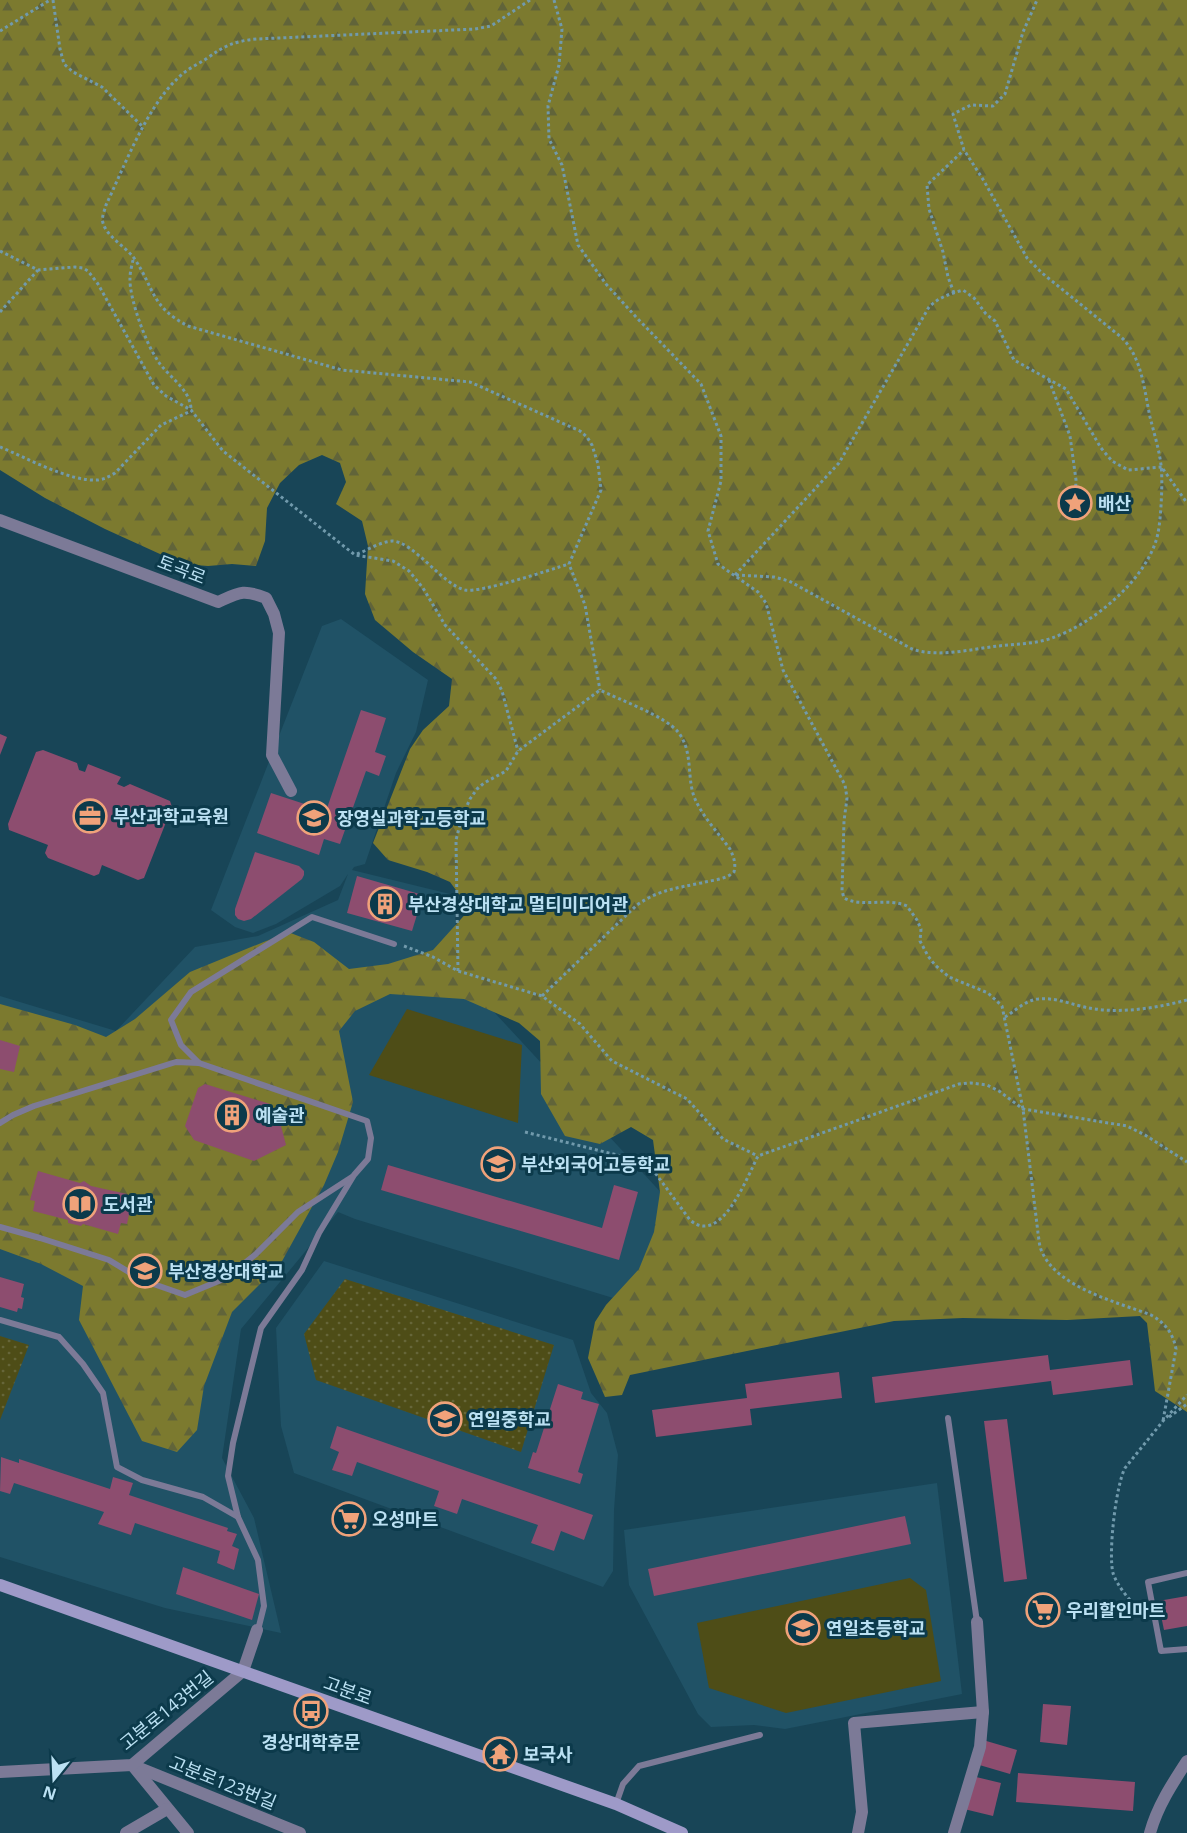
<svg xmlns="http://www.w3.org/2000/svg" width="1187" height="1833" font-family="'Open Sans','Noto Sans KR',sans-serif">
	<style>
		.built { fill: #205266 }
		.green { fill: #4e4d17 }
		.forest { fill: url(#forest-firs) }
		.park { fill: url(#park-dots) }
		.building { fill: #8d4d6f }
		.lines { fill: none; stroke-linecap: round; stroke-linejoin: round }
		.path { stroke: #719aac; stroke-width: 3; stroke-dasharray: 3 3; stroke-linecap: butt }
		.service { stroke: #7c7a97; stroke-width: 6 }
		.minor { stroke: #7c7a97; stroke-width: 12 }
		.secondary { stroke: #9e9ac8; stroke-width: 12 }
		.labels { text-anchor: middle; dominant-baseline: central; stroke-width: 6; stroke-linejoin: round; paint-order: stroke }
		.poi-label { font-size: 18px; font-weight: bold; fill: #bbe1f3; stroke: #0c3a4b; text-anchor: start }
		.street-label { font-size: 18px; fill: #bbe1f3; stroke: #0c3a4b }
	</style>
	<defs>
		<pattern id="forest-firs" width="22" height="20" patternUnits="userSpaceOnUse" patternTransform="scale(1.5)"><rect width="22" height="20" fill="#7c7a2f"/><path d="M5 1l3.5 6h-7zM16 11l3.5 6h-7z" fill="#616439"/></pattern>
		<pattern id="park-dots" width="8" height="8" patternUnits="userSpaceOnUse" patternTransform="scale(1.5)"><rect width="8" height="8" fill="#4e4d17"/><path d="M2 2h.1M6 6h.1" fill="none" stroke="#666639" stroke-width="1.8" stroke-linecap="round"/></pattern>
	</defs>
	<rect width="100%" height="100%" fill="#184557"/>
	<g class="built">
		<path d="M341 619 428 680 416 732 396 773 365 864 354 867 352 870 454 895 458 973 667 1199 636 1305 355 1219 338 1212 241 1329 222 1458 254 1518 281 1633 165 1608 0 1557V996L116 1031 195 947 258 936 338 900 348 874 340 886 276 924 253 933 235 927 211 910 322 626Z"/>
		<path d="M324 1261 573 1340 591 1393 607 1413 618 1455 614 1510 613 1571 603 1587 294 1473 281 1426 276 1328Z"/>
		<path d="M937 1483 962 1694 785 1729 754 1725 711 1727 698 1714 629 1585 624 1530Z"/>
	</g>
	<g class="green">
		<path d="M407 1009 522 1045 518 1123 369 1075Z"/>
		<path d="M910 1578 926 1590 941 1681 786 1713 709 1688 697 1623Z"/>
	</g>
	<path class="forest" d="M0 0H1187V1412L1155 1391 1147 1323 1140 1316 1067 1320 963 1318 894 1321 630 1375 622 1395 605 1397 588 1358 595 1322 606 1305 639 1269 654 1232 660 1192 653 1140 631 1127 600 1144 565 1136 541 1094 540 1041 519 1023 464 999 390 994 355 1011 339 1031 353 1102 338 1152 324 1185 281 1263 232 1312 204 1386 197 1430 177 1452 142 1441 79 1320 83 1286 41 1264 0 1249V1004L75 1025 106 1037 135 1019 190 972 288 932 314 942 349 969 388 964 433 950 470 909 450 882 427 872 388 860 373 843 410 749 423 730 449 706 452 679 413 652 375 620 365 594 368 546 362 521 336 504 346 482 340 463 322 455 299 465 280 483 267 508 265 541 256 566 232 564 208 566 182 564 105 529 45 498 0 470Z"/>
	<g class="park">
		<path d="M345 1279 554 1345 521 1452 316 1380 304 1334Z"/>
		<path d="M0 1336 29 1345 0 1420Z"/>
	</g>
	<g class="building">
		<path d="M361 710 386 718 375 752 386 756 379 776 366 771 340 844 324 839 319 855 257 833 271 793 326 811Z"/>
		<path d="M0 734 7 737 0 755Z"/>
		<path d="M43 750 77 763 79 770 85 772 88 764 121 777 117 784 124 787 130 784 170 801 172 807 144 878 138 880 102 865 99 874 94 876 48 858 45 853 48 845 9 830 8 824 36 752Z"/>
		<path d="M255 852 299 866 304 871V875L302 879 251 919 244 921 238 919 235 915V909Z"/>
		<path d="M357 876 423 895 412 931 347 913Z"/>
		<path d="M0 1040 20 1046 14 1072 0 1069Z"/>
		<path d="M205 1084 270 1104 281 1126 286 1145 254 1161 194 1140 185 1126 198 1088Z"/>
		<path d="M388 1165 602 1228 614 1185 638 1192 619 1260 381 1190Z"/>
		<path d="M38 1171 80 1183 84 1181 91 1186 127 1194 124 1208 130 1210 127 1224 121 1223 118 1234 83 1224 81 1226 68 1223V1220L33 1211 35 1201 30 1200Z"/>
		<path d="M0 1277 24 1284 21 1297 24 1298 22 1309 18 1308 17 1312 0 1307Z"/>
		<path d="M1048 1355 1050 1370 1130 1360 1133 1385 1053 1395 1051 1381 875 1403 872 1377Z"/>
		<path d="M839 1372 842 1398 750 1409 752 1425 656 1437 652 1410 747 1398 745 1384Z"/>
		<path d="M558 1384 583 1392 581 1399 599 1404 578 1472 583 1474 580 1484 528 1468 533 1452 536 1453Z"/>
		<path d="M1007 1419 1027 1579 1004 1582 984 1421Z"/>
		<path d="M337 1426 593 1515 584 1540 561 1531 554 1551 531 1543 538 1525 462 1499 457 1514 434 1506 439 1491 357 1462 352 1476 332 1470 339 1452 330 1448Z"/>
		<path d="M1 1457 19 1463V1459L110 1489 113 1477 133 1483 129 1495 228 1528 227 1531 237 1534 232 1546 239 1549 234 1570 217 1563 220 1551 135 1523 131 1535 98 1524 104 1512 14 1483 10 1494 0 1491Z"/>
		<path d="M905 1516 911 1544 654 1596 648 1569Z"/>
		<path d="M183 1567 259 1594 252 1620 176 1594Z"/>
		<path d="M1187 1596V1626L1164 1630 1158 1601Z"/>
		<path d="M1043 1704 1071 1706 1067 1745 1040 1742Z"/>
		<path d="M983 1740 1017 1750 1010 1774 976 1764Z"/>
		<path d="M1018 1773 1135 1782 1133 1811 1016 1802Z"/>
		<path d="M972 1776 1001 1783 993 1816 964 1809Z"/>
	</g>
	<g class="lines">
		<g class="path">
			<path d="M53 0 60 49 64 64 73 72 102 87 143 127"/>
			<path d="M530 0 491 26 475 29 257 39C234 41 224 46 206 59 196 65 184 71 176 80 146 109 124 167 106 205 105 210 101 217 103 223 107 237 125 246 134 258 155 289 150 306 188 326L342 370 470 382 580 431 587 437 592 445 598 464 601 490 569 564 585 605 600 690"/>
			<path d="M554 0 562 29 559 65 548 106 549 139 562 165 578 245 606 284 636 317 701 384 721 436V481L708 531 718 564 758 592 766 603 783 670 845 785 847 798 844 821 842 891 844 898C862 908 887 897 907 906L917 920 921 929 920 941 928 956 935 965 949 977 988 993 1002 1006 1023 1109 1038 1233C1039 1239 1039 1246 1042 1252 1058 1288 1117 1302 1151 1315 1165 1323 1173 1333 1176 1349L1163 1421"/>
			<path d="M0 31 50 0"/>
			<path d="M0 251 38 270 75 267 83 268 88 271 98 284 154 385 166 396 191 410 223 451 355 555 393 561 409 571 423 588 445 625 496 679 502 691 518 751"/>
			<path d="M133 260C132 265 130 272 130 278 129 298 146 344 158 361 168 377 191 389 191 410"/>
			<path d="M954 293 948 277 943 252 929 209 927 185 964 150"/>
			<path d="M0 312 38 270"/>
			<path d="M1049 380 1070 436 1076 480 1075 503"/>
			<path d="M0 447C27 458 70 482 98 480 105 479 110 476 115 473L161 425 191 411"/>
			<path d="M1163 469 1187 503"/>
			<path d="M357 554C368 550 380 542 392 541 413 541 443 585 465 590 481 593 549 570 569 564"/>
			<path d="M735 575 839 463 929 307C939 297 950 294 963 290L974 298 986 314 995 321 1014 360 1066 389 1101 448 1112 461 1128 470 1162 467"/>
			<path d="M736 575 774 577 789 581 912 649C939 658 971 649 998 646 1016 644 1035 644 1052 638 1093 624 1149 578 1158 533 1161 519 1163 479 1161 465 1159 449 1154 433 1150 417 1144 389 1142 357 1121 337L1042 273 1027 258 984 181 964 150 953 114 971 105 993 106 1005 94 1023 32 1037 0"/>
			<path d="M404 946 433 957 458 971 542 996 580 1024 612 1061 687 1099 723 1139 758 1156"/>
			<path d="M458 971 456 840 462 817 470 799 477 789 484 783 506 771 518 751 600 690"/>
			<path d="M542 996 637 905C658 890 677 888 701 883 712 880 725 880 734 872 736 863 734 858 730 849 719 834 703 817 695 799 686 778 694 752 678 732 665 716 620 700 600 690"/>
			<path d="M1005 1017C1015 1011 1026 1000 1038 999 1055 997 1073 1005 1089 1008 1121 1014 1156 1008 1187 1000"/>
			<path d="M525 1132 625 1157 644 1164 656 1174 690 1220C721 1247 747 1177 758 1156L959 1084 971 1083 987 1085 999 1091 1023 1109 1127 1126 1145 1135 1187 1162"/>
			<path d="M1169 1417 1187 1404"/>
			<path d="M1144 1611C1133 1607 1116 1584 1113 1573 1108 1553 1116 1485 1125 1468L1163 1421 1187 1395"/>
		</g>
		<g class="service">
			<path d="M199 1063 181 1045 171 1020 191 992 312 917 394 944"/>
			<path d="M0 1123 13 1115 34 1106 176 1062 199 1063 367 1121 371 1138 368 1159 354 1175 319 1233 302 1270 261 1328 233 1443 228 1476 238 1517"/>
			<path d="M0 1227 40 1238 109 1260 142 1280 185 1295 226 1278 256 1254 298 1212 352 1177"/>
			<path d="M0 1320 59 1337 83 1364 103 1393 117 1467 142 1480 203 1497 238 1517 258 1560 264 1606 258 1630"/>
			<path d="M948 1418 977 1622"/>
			<path d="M1187 1573 1148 1582 1161 1651 1187 1649"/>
			<path d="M616 1804 623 1784 639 1766 760 1735"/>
		</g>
		<g class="minor">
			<path d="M0 520 218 602C240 592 243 589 266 598L274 614 279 633 272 755 291 791"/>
			<path d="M132 1765 300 1833"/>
			<path d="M133 1766 188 1833"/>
			<path d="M0 1772 132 1765 243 1671 257 1630"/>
			<path d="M126 1833 167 1809"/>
			<path d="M858 1833 862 1812 854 1723 983 1712"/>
			<path d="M954 1833 980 1747 983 1712 977 1622"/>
			<path d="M1150 1833C1157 1807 1172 1784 1187 1761"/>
		</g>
		<path class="secondary" d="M0 1585 616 1804 682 1833"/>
	</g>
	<defs>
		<symbol id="sight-ring" viewBox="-11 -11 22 22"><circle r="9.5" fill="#0c3a4b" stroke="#f0a27a" stroke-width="1.5"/><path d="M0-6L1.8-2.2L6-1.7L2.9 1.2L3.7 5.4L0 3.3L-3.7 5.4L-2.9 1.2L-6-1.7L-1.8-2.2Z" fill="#f0a27a"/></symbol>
		<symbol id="office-ring" viewBox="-11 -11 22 22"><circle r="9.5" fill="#0c3a4b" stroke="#f0a27a" stroke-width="1.5"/><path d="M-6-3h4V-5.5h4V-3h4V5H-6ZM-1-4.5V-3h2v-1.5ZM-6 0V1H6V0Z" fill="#f0a27a"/></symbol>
		<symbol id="school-ring" viewBox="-11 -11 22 22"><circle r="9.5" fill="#0c3a4b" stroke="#f0a27a" stroke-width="1.5"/><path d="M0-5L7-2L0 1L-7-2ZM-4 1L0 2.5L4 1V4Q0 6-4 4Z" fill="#f0a27a"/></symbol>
		<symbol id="building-ring" viewBox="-11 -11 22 22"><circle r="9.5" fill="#0c3a4b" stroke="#f0a27a" stroke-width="1.5"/><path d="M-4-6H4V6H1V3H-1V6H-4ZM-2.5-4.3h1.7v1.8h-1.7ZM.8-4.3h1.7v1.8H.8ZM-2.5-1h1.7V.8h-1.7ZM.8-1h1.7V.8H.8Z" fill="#f0a27a"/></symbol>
		<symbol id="library-ring" viewBox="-11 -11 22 22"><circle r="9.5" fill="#0c3a4b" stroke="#f0a27a" stroke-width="1.5"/><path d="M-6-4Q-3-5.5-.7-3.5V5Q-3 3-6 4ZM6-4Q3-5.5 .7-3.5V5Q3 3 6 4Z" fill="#f0a27a"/></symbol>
		<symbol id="university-ring" viewBox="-11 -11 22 22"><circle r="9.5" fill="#0c3a4b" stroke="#f0a27a" stroke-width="1.5"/><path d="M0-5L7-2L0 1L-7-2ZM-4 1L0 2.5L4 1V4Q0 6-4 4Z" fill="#f0a27a"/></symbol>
		<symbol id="supermarket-ring" viewBox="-11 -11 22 22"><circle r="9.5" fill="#0c3a4b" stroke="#f0a27a" stroke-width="1.5"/><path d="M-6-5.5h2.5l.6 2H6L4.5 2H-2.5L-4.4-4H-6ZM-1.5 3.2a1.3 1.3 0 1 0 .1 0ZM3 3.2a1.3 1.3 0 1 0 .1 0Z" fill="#f0a27a"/></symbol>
		<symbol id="bus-ring" viewBox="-11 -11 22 22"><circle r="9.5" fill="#0c3a4b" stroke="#f0a27a" stroke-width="1.5"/><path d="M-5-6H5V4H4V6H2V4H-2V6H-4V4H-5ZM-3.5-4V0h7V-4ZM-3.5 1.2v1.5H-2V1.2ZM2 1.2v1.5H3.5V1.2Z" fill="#f0a27a"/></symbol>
		<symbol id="temple-ring" viewBox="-11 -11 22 22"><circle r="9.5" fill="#0c3a4b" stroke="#f0a27a" stroke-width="1.5"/><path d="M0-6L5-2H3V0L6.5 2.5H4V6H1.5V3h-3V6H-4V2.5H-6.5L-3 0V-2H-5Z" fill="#f0a27a"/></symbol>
	</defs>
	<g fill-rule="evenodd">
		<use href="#sight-ring" x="1056" y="484" width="38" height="38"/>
		<use href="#office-ring" x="71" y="797" width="38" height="38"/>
		<use href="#school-ring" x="295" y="799" width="38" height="38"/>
		<use href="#building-ring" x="366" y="885" width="38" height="38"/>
		<use href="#building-ring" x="213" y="1096" width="38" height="38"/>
		<use href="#school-ring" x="479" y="1145" width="38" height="38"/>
		<use href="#library-ring" x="61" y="1185" width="38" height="38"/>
		<use href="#university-ring" x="126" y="1252" width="38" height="38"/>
		<use href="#school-ring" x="426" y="1400" width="38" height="38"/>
		<use href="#supermarket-ring" x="330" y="1500" width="38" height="38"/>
		<use href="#supermarket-ring" x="1024" y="1591" width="38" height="38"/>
		<use href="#school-ring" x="784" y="1609" width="38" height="38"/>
		<use href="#bus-ring" x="292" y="1692" width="38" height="38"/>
		<use href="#temple-ring" x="481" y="1735" width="38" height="38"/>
	</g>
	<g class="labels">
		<g class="poi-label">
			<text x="1098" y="503">배산</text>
			<text x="113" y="816">부산과학교육원</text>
			<text x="337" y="818">장영실과학고등학교</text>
			<text x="408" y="904">부산경상대학교 멀티미디어관</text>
			<text x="255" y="1115">예술관</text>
			<text x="521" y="1164">부산외국어고등학교</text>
			<text x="103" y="1204">도서관</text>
			<text x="168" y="1271">부산경상대학교</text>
			<text x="468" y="1419">연일중학교</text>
			<text x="372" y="1519">오성마트</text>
			<text x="1066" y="1610">우리할인마트</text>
			<text x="826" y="1628">연일초등학교</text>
			<text x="311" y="1742" text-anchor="middle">경상대학후문</text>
			<text x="523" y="1754">보국사</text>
		</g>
		<g class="street-label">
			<text transform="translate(182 569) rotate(21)">토곡로</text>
			<text transform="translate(348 1690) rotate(20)">고분로</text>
			<text transform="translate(166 1710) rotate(-39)">고분로143번길</text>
			<text transform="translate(223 1782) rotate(22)">고분로123번길</text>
		</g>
	</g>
	<g transform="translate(54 1779) rotate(198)" stroke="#0c3a4b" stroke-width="4.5" paint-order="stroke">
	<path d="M0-4.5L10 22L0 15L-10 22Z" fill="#bbe1f3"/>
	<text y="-9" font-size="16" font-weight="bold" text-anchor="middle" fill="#bbe1f3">N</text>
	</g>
</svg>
